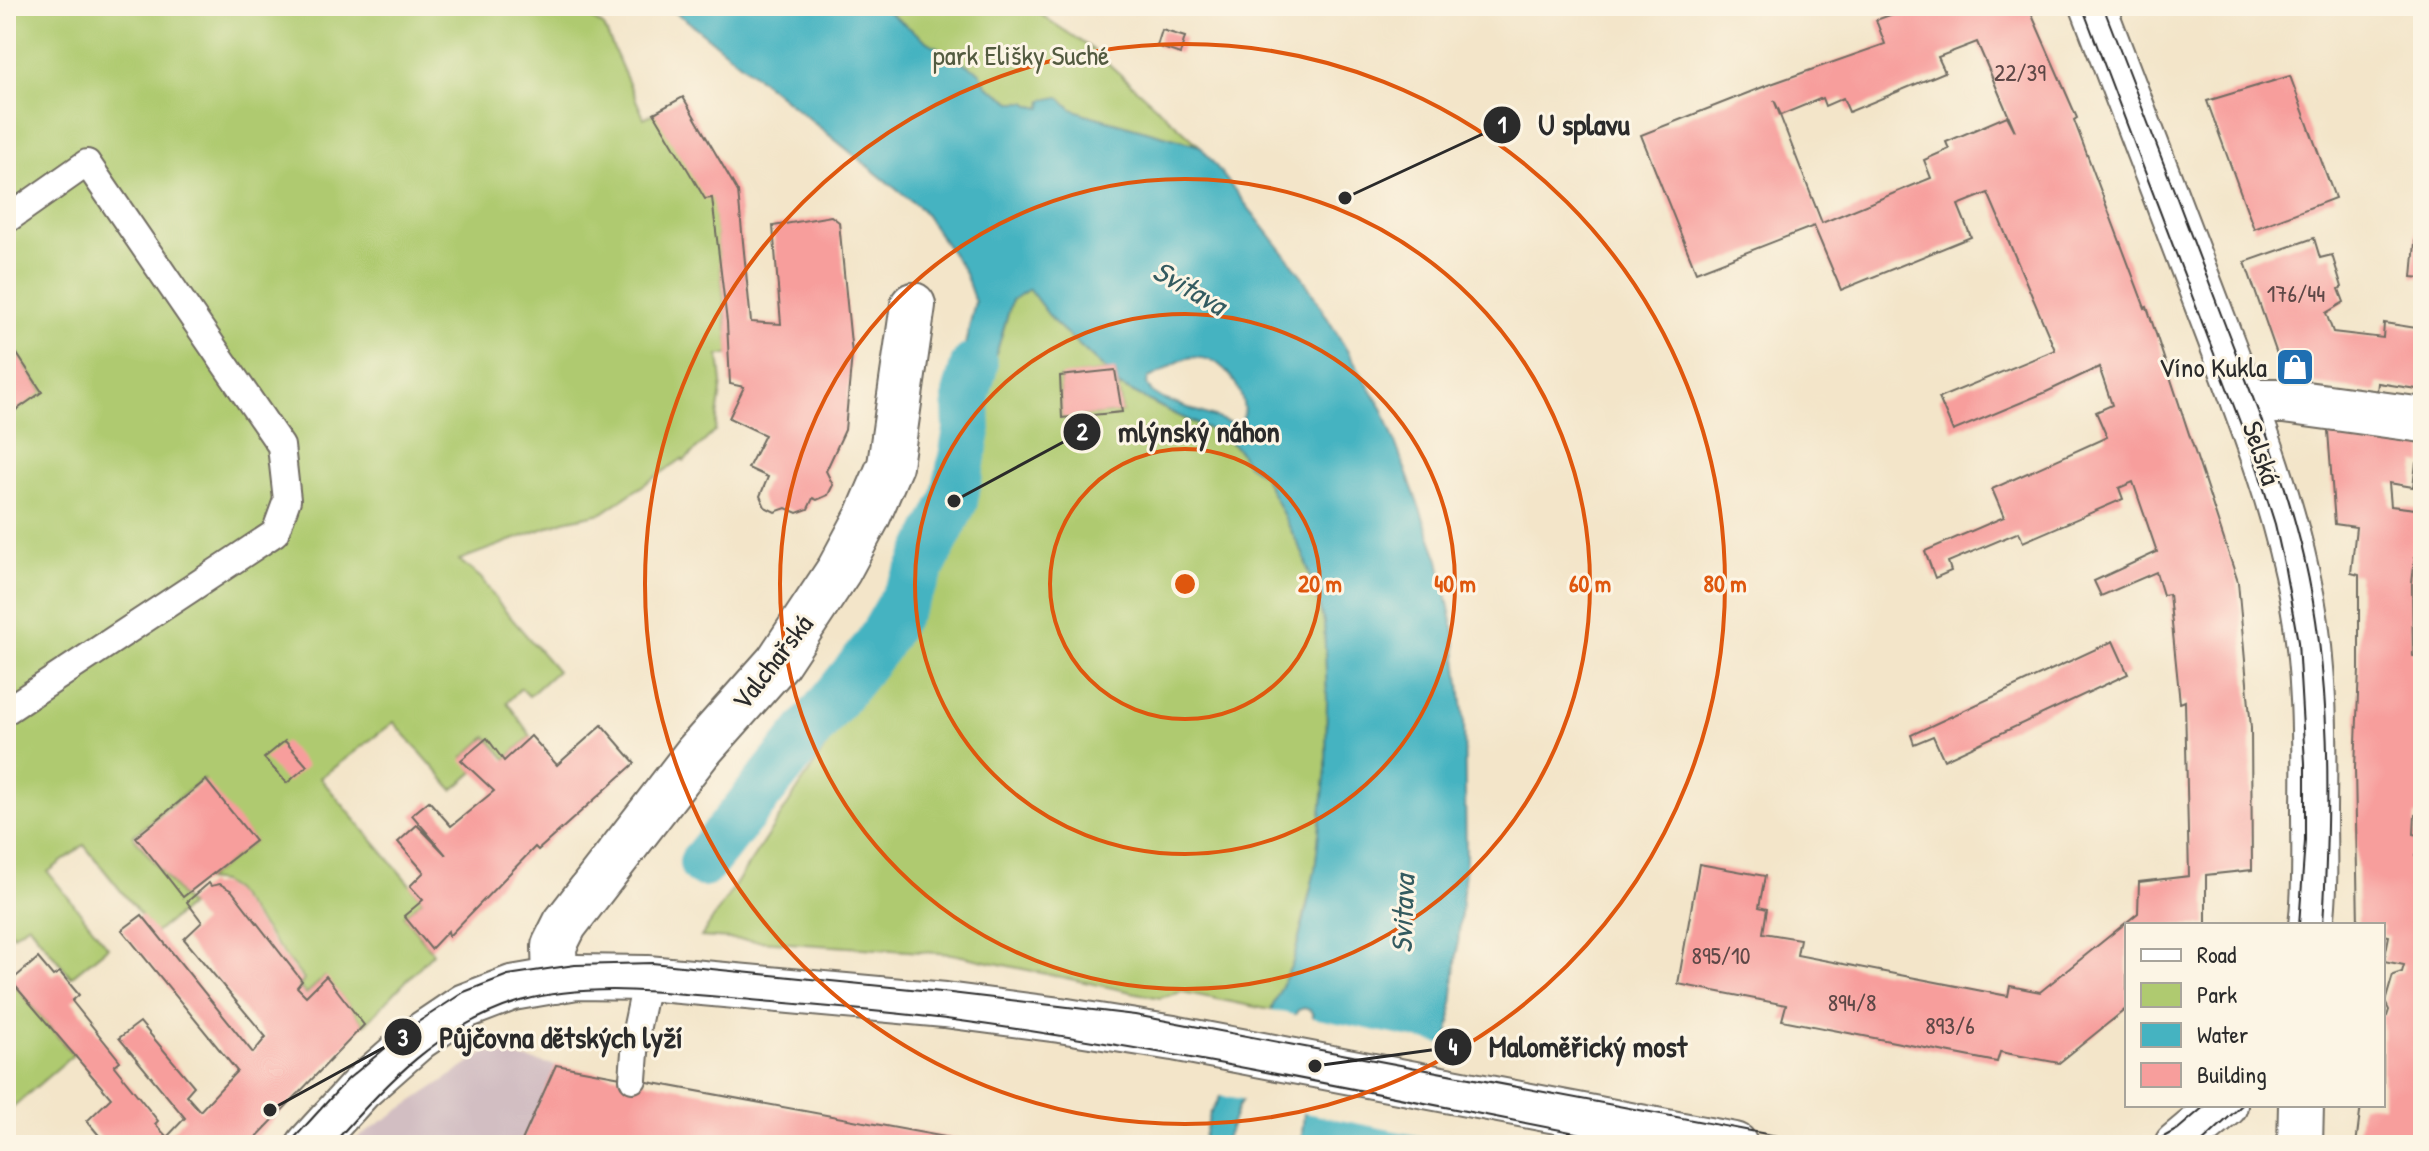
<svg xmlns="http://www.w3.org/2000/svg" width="2429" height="1151" font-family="'Patrick Hand',sans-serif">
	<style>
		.industrial { fill: #d2bec2 }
		.green { fill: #afca70; stroke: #6d7a4e; stroke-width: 2 }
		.water { fill: #45b3c1; stroke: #386f76; stroke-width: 2; fill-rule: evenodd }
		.pier { fill: #f3e5c9 }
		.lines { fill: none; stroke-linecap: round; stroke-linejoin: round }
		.canal { stroke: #45b3c1; stroke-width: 48 }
		.building { fill: #f79e9c; fill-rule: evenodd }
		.service-casing { stroke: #716c62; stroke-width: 30 }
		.minor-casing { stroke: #716c62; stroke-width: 48 }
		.secondary-casing { stroke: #716c62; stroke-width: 48 }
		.service { stroke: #fff; stroke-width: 26 }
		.minor { stroke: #fff; stroke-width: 44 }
		.secondary { stroke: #fff; stroke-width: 44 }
		.tram { stroke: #2b2b2b; stroke-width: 2 }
		.ring { fill: none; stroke: #df570e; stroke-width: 4 }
		.labels { text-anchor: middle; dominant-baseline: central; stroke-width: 6; stroke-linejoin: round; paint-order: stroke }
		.number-label { font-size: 24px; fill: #5e4847 }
		.park-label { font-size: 28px; fill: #535b40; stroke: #fcf5e5 }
		.poi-label { font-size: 28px; fill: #2b2b2b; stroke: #fcf5e5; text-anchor: end }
		.street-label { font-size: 28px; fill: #2b2b2b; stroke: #fcf5e5 }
		.water-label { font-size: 30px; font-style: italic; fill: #345b60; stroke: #fcf5e5 }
		.centre { fill: #df570e; stroke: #fcf5e5; stroke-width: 4 }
		.ring-label { font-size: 24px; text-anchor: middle; font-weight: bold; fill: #df570e; stroke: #fcf5e5; stroke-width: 6; stroke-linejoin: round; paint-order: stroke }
		.leader { fill: none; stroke: #2b2b2b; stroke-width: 3 }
		.callout-dot { fill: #2b2b2b; stroke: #fcf5e5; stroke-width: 3 }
		.mark-label { font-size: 24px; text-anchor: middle; font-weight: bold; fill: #fff }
		.callout-label { font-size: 30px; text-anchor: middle; font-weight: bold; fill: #2b2b2b; stroke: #fcf5e5; stroke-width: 6; stroke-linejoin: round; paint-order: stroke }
	</style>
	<rect width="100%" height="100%" fill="#fcf5e5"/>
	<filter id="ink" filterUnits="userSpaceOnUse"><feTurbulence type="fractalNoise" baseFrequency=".0125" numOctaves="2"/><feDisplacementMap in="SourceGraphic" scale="16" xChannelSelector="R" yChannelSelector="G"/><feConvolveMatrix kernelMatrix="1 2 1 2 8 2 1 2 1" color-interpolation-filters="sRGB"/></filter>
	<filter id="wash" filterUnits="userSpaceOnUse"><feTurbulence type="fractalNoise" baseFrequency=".006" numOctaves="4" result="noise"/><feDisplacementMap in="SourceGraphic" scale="32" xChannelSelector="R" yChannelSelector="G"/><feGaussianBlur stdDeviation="1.8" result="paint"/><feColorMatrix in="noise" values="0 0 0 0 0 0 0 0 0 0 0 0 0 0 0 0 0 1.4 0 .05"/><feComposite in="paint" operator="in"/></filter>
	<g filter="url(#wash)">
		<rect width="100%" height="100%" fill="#f3e5c9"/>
		<path class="industrial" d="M487 1052 756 1103 986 1145H351L354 1140Z"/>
		<g class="green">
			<path d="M6 6H574L604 27 644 118 656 112 705 195 713 196 730 355H719L722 383 715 431 684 461 682 459 602 513 564 521 459 560 481 578 500 605 557 671 529 696 521 688 507 702 531 736 506 759 487 737 463 758 474 772 453 790 394 722 320 778 423 900 404 916 433 953 364 1025 325 977 306 994 299 987 304 980 233 890 221 882 205 880 254 841 203 779 133 836 189 906 155 933 84 845 48 872 108 947 71 977 28 924 14 935 6 926V417L42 391 6 337Z"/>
			<path d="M880 6H1028L1092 49 1200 146 1085 114 1072 109 1059 97 1043 108 1032 106 1026 102H1012L986 85Z"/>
			<path d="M1029 289 1054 322 1107 371 1060 377 1062 418 1122 412 1118 385 1176 415 1223 435 1238 450 1247 464 1263 475 1303 554 1324 622 1327 698 1326 769 1315 870 1293 962 1271 1010 1182 992 1160 998 952 954 701 937 909 620 972 506 978 431 977 398 997 351 1012 300Z"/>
			<path d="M6 974 73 1055 6 1113Z"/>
		</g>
		<path class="water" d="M666 6H880L928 42 980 72 986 85 1012 102H1026L1032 106 1042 108 1043 100 1059 97 1072 109 1085 114 1200 146 1302 276 1383 410 1439 560 1454 631 1464 720 1466 860 1449 1036 1431 1145H1301L1313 1015 1310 1010 1304 1008 1298 1010 1238 1107 1224 1145H1202L1210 1114 1271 1010 1293 962 1304 920 1315 870 1326 769 1327 698 1324 622 1303 554 1263 475 1247 464 1238 450 1223 435 1177 415 1118 385 1115 371H1107L1054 322 1029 289 1012 300 997 351 977 398 978 431 956 429 953 396 975 302 964 271 922 210 689 22ZM1192 357C1201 358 1210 358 1217 363 1235 376 1252 406 1239 426L1163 399 1152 392 1147 385 1148 378C1164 373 1174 360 1192 357Z"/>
		<g class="pier">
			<path d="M1267 1009 1299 1016 1246 1101 1216 1095Z"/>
			<path d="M1308 1017 1451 1046 1436 1139 1300 1112Z"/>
		</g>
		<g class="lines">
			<path class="canal" d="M703 863 877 646 916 578 954 501 967 431 966 395 974 366"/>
		</g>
		<g id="blocks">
			<g class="building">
				<path d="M1915 6H2028L2077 118 2074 120 2145 308 2147 307 2238 582 2251 728 2252 870 2206 875V925H2127V1008L2059 1063 2000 1052 1997 1062 1782 1020 1786 1005 1678 984 1699 864 1765 876 1759 907 1767 909 1763 933 1800 939 1797 955 2008 996 2010 986 2040 992 2138 913 2139 882 2189 876 2185 701 2180 703 2169 594 2163 595 2156 572 2101 596 2094 581 2157 552 2133 482 2119 488 2123 499 2023 542 2019 532 1948 562 1951 571 1935 578 1925 551 2004 517 1992 489 2107 437 2096 412 2112 405 2099 367 2044 393 1953 431 1939 398 2055 350 1988 193 1958 205 1971 237 1841 290 1814 226 1696 272 1641 135 1768 85 1885 44 1876 20ZM1977 42 2015 131 2007 116 1946 142 1949 149 1924 160 1931 178 1822 223 1774 100 1781 115 1822 98 1825 106 1843 98 1849 112 1945 72 1938 57Z"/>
				<path d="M1162 30 1185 37 1180 54 1157 46Z"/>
				<path d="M2290 76 2335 198 2254 229 2207 101Z"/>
				<path d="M683 97 738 192 751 322 781 324 773 226 831 216 839 222 852 354 845 430 826 471 833 485 828 495 817 500 813 498 808 509 797 513 786 508 775 512 765 507 760 496 768 477 748 468 765 435 729 418 744 387 730 384 727 322 712 198 705 199 654 113Z"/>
				<path d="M2417 220 2423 221V278L2412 277Z"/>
				<path d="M2314 238 2320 258 2332 255 2342 287 2339 289 2344 302 2326 313 2333 332 2383 338 2384 323 2423 329V390L2378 383 2377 392 2286 380 2245 262Z"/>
				<path d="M6 337 42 392 6 417Z"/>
				<path d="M1115 370 1122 412 1062 418 1060 376Z"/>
				<path d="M2336 422 2423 435V464L2416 463 2413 487 2389 483 2391 506 2423 510V557L2415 556 2412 584 2413 656 2423 658V707L2419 706 2418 732 2423 733V817L2415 815 2414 834 2423 837V856L2416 855V886L2423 888V917L2416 915 2417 942 2423 943V1104L2414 1103 2423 1105V1145H2356L2361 1105H2383V1015L2387 1016 2389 1010 2385 1002 2393 975 2402 972 2404 965 2384 961 2389 936 2383 935V925H2358L2355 768 2359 669V575L2351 573 2356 527 2335 524 2328 431Z"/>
				<path d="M2113 641 2128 674 1944 760 1933 736 1914 744 1911 735Z"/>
				<path d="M602 725 635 763 538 850 535 847 449 936 448 931 431 949 404 916 423 900 410 886 424 872 398 842 417 825 446 855 412 815 429 801 451 826 494 791 461 760 487 738 504 761 531 736 557 765Z"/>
				<path d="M285 741 307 766 287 783 264 758Z"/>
				<path d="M206 780 255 841 183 897 136 837Z"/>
				<path d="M209 883 211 886 220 884 232 891 302 981 297 987 306 996 326 976 364 1025 249 1145H107L87 1121 111 1098 11 981 38 958 53 976 60 972 79 995 72 1001 120 1061 114 1066 158 1121 155 1124 167 1137 185 1118 119 1038 140 1022 194 1086 186 1095 200 1111 237 1071 122 930 142 915 253 1053 266 1037 184 939 202 922 187 902Z"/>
				<path d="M556 1065 978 1143V1145H520Z"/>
			</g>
		</g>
	</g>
	<g filter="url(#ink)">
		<use href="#blocks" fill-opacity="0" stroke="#716c62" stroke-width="2"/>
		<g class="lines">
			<defs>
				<g id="service">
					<path d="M6 220 87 163 281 446 287 500 275 533 6 711"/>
					<path d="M633 1079 637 1026 647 978"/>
				</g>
				<g id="minor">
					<path d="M2244 401H2284L2423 420"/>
					<path d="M555 981 554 946 565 924 698 752 778 662 839 570 868 516 890 465 913 305"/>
					<path d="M309 1145 360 1089 419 1037 465 1006 512 988 576 977 647 978 945 1005 1060 1020 1173 1038 1735 1145"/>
					<path d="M2177 1145 2225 1105"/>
				</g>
				<g id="secondary">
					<path d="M2093 6C2133 110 2172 213 2212 317 2247 409 2284 501 2302 599 2315 668 2315 740 2314 810 2314 848 2316 887 2311 925"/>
					<path d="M2300 1145 2301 1105"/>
				</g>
			</defs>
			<use href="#service" class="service-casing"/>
			<use href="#minor" class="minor-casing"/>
			<use href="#secondary" class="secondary-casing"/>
			<use href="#service" class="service"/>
			<use href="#minor" class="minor"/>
			<use href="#secondary" class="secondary"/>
			<g class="tram">
				<path d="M2082 6 2257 467 2275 524 2284 564 2298 642 2305 763V841L2299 925"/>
				<path d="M2103 6C2143 110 2183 213 2222 317 2252 396 2285 475 2304 557 2332 677 2330 803 2323 925"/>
				<path d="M288 1145 348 1079 412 1026 464 992 508 975 554 968 575 965 652 963 951 993 1135 1015 1825 1145"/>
				<path d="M332 1145C386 1083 439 1026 521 1001 598 979 696 996 774 1002 832 1007 889 1012 946 1019 1178 1050 1408 1101 1638 1145"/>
				<path d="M2149 1145 2178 1129 2206 1105"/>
				<path d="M2199 1145 2242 1105"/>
			</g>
		</g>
	</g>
	<g class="ring">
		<circle cx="1185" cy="584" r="135"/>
		<circle cx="1185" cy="584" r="270"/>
		<circle cx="1185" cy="584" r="405"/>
		<circle cx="1185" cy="584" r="540"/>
	</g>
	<defs>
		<symbol id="shop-square" viewBox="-11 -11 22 22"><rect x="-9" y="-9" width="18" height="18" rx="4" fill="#1f6fb2" stroke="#fcf5e5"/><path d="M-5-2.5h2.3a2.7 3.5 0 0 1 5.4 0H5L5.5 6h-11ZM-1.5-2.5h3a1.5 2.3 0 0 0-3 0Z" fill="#fff"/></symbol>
	</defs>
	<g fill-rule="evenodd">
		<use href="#shop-square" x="2273" y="345" width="44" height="44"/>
	</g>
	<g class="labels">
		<g class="number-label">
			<text x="2020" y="72">22/39</text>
			<text x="2296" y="293">176/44</text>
			<text x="1721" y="955">895/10</text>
			<text x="1852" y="1002">894/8</text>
			<text x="1950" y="1025">893/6</text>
		</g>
		<g class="park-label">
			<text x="1021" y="55">park Elišky Suché</text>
		</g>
		<g class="poi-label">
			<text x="2267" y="367">Víno Kukla</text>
		</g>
		<g class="street-label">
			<text transform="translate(2262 453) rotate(71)">Selská</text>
			<text transform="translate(772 662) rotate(-52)">Valchařská</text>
		</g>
		<g class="water-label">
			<text transform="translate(1190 287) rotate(30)">Svitava</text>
			<text transform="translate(1402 914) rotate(-88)">Svitava</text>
		</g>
	</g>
	<circle cx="1185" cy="584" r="12" class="centre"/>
	<g class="ring-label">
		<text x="1320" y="592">20 m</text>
		<text x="1455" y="592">40 m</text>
		<text x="1590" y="592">60 m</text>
		<text x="1725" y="592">80 m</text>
	</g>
	<path class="leader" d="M1345 198L1502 125M954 501L1082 432M270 1110L403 1037M1315 1066L1453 1047"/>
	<g class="callout-dot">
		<circle cx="1345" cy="198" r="8"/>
		<circle cx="954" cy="501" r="8"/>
		<circle cx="270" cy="1110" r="8"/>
		<circle cx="1315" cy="1066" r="8"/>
		<circle cx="1502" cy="125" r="20"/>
		<circle cx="1082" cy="432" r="20"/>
		<circle cx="403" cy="1037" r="20"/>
		<circle cx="1453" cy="1047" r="20"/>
	</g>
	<g class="mark-label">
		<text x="1502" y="133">1</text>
		<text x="1082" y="440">2</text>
		<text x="403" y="1046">3</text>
		<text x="1453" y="1055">4</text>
	</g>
	<g class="callout-label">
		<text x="1584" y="135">U splavu</text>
		<text x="1199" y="442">mlýnský náhon</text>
		<text x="561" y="1048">Půjčovna dětských lyží</text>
		<text x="1588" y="1057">Maloměřický most</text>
	</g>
	<rect width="2429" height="1151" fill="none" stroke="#fcf5e5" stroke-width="32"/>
	<rect x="2125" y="923" width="260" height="184" fill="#fcf5e5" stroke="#a8a49b" stroke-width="2"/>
	<rect x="2141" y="949" width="40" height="12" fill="#ffffff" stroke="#a8a49b" stroke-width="2"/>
	<text x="2197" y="963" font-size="24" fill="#2b2b2b">Road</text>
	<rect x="2141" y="983" width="40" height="24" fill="#afca70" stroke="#a8a49b" stroke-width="2"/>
	<text x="2197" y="1003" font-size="24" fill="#2b2b2b">Park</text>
	<rect x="2141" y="1023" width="40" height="24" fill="#45b3c1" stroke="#a8a49b" stroke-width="2"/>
	<text x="2197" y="1043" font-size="24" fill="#2b2b2b">Water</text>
	<rect x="2141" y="1063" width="40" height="24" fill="#f79e9c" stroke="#a8a49b" stroke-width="2"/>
	<text x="2197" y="1083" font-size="24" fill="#2b2b2b">Building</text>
</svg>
